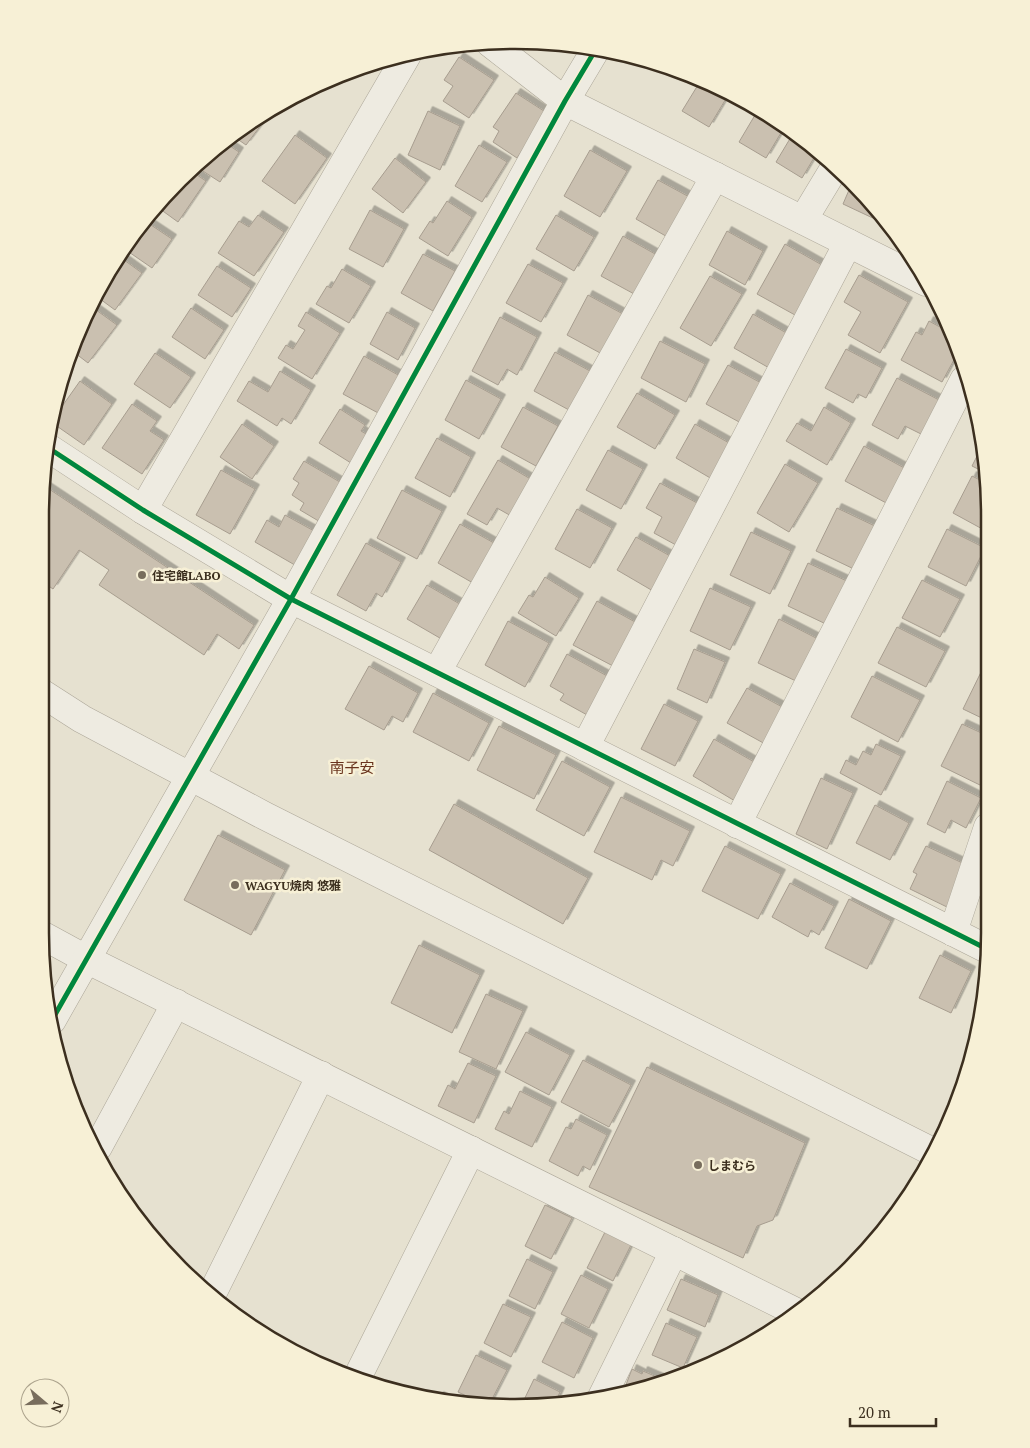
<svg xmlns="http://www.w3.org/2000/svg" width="1030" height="1448" font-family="'PT Serif','Noto Sans JP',serif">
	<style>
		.building { fill: #cac0b0; stroke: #a79d8f; filter: url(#shadow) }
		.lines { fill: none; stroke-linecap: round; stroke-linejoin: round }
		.minor-casing { stroke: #aca698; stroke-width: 29 }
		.minor { stroke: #eeebe1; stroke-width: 28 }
		.cycleway-casing { stroke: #f7f0d6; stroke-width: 8 }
		.cycleway { stroke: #00873e; stroke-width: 5 }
		.poi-dot { fill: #786d5d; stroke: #f7f0d6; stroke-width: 2 }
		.labels { text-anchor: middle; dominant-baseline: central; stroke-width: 5; stroke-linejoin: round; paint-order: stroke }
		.poi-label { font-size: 12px; font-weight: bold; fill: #3c2f1f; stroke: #f7f0d6; text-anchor: start }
		.quarter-label { font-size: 15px; fill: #69331d; stroke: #f7f0d6 }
		.rim { fill: none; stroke: #3c2f1f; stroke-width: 2.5 }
	</style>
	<defs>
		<filter id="shadow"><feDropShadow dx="4.5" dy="-4.5" stdDeviation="0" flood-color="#0004"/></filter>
	</defs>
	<rect width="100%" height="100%" fill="#e6e1d0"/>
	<g class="building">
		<path d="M459 57 494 80 469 118 443 101 453 86 444 80Z"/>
		<path d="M646 59 679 71 677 75 645 60Z"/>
		<path d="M701 80 730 92 709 127 682 111Z"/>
		<path d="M516 93 547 113 517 158 493 142 499 131 493 127Z"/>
		<path d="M758 110 785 126 766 158 739 142Z"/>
		<path d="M428 111 460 126 440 170 408 155Z"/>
		<path d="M265 113 268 116 246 145 233 136Z"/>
		<path d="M794 132 804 138 818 151 802 178 776 162Z"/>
		<path d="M295 135 327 158 295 204 262 181Z"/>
		<path d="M224 142 239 152 220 182 195 166 202 158Z"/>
		<path d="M479 145 507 162 482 202 455 186Z"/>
		<path d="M590 150 627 171 600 217 564 196Z"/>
		<path d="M395 158 426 182 403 213 372 189Z"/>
		<path d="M191 171 206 181 178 222 160 209Z"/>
		<path d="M658 180 693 199 671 239 636 219Z"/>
		<path d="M852 183 872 202 880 214 877 220 843 204Z"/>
		<path d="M447 201 472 217 448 256 419 238 430 221 433 223Z"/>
		<path d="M370 210 404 229 383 267 349 249Z"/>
		<path d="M258 215 284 232 254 276 218 253 239 221 249 227Z"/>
		<path d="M556 215 594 237 574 271 536 249Z"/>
		<path d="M148 223 172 239 152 268 126 250Z"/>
		<path d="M727 231 763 251 745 285 709 265Z"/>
		<path d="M623 236 657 255 636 295 601 276Z"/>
		<path d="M785 244 822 265 795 315 757 294Z"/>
		<path d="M423 254 455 271 433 311 401 293Z"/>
		<path d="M120 257 142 273 115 310 96 296 103 278Z"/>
		<path d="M528 264 563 283 541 322 506 303Z"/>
		<path d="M217 266 251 288 232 317 198 295Z"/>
		<path d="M342 269 371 286 349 323 316 304 327 286 331 288Z"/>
		<path d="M859 275 908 302 880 353 848 335 861 312 844 302Z"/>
		<path d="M710 276 742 294 711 346 680 328Z"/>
		<path d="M588 295 623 314 602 354 567 335Z"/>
		<path d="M92 307 117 325 88 363 75 353Z"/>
		<path d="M191 308 224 330 205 359 172 337Z"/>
		<path d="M306 312 340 333 312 379 278 358 286 345 293 349 305 330 298 326Z"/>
		<path d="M387 312 415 328 398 360 370 344Z"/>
		<path d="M753 314 790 335 771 369 734 348Z"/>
		<path d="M500 317 537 337 517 375 507 369 498 385 472 371Z"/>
		<path d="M929 321 949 332 956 356 942 382 901 360 916 332 922 335Z"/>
		<path d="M660 341 705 364 686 402 641 378Z"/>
		<path d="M846 349 882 368 866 398 858 394 853 403 825 388Z"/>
		<path d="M555 352 590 371 569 410 534 391Z"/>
		<path d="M155 353 191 377 170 408 134 384Z"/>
		<path d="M364 356 400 376 380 414 343 394Z"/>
		<path d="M728 365 763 384 741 423 706 404Z"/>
		<path d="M280 371 311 390 291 424 282 418 277 426 237 401 249 381 268 392Z"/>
		<path d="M897 378 941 401 923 435 905 426 898 439 872 425Z"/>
		<path d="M466 380 501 399 479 439 445 420Z"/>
		<path d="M80 381 112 404 84 445 51 422Z"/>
		<path d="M637 393 675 415 655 449 617 427Z"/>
		<path d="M132 404 157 421 150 431 164 440 142 474 102 448Z"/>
		<path d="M523 407 558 426 536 466 501 447Z"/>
		<path d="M824 407 851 423 827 465 786 441 797 423 811 431Z"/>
		<path d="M340 409 365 425 361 431 368 435 351 463 319 443Z"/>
		<path d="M242 424 274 446 252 479 220 457Z"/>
		<path d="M695 424 731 444 712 479 676 458Z"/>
		<path d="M437 438 471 457 450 497 415 478Z"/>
		<path d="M983 444 986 453V473L972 466Z"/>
		<path d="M864 446 908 470 890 505 845 481Z"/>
		<path d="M608 450 643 469 621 509 586 490Z"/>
		<path d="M498 460 534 481 513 517 497 508 487 525 467 514Z"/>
		<path d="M304 461 345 485 322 523 300 510 304 503 292 495 299 483 293 479Z"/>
		<path d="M785 464 818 483 789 532 757 513Z"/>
		<path d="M221 470 255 489 230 534 196 515Z"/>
		<path d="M972 476 986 483V531L953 513Z"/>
		<path d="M660 483 699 504 676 545 654 533 662 517 646 508Z"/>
		<path d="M43 485 254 625 239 649 217 634 204 655 99 585 109 570 79 550 53 589 40 580V515Z"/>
		<path d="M402 490 442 511 417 559 377 538Z"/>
		<path d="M837 508 877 527 856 570 816 551Z"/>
		<path d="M577 509 612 528 590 568 555 549Z"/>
		<path d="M285 515 316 532 300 568 255 542 267 520 279 527Z"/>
		<path d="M460 524 494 543 473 583 438 563Z"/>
		<path d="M947 529 985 548 966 586 928 567Z"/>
		<path d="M751 532 791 551 770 594 730 575Z"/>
		<path d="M636 537 672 557 653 591 617 570Z"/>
		<path d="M366 543 401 562 382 597 376 593 366 611 337 595Z"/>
		<path d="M808 563 849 582 828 625 788 606Z"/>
		<path d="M545 577 579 598 556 636 518 613 529 595 533 597Z"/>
		<path d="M922 580 960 599 940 637 902 618Z"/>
		<path d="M427 585 465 607 445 641 407 619Z"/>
		<path d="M710 588 751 607 730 650 690 631Z"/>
		<path d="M597 601 637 623 613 666 573 645Z"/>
		<path d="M779 619 818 639 798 682 758 663Z"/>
		<path d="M508 621 549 643 525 687 485 665Z"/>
		<path d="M897 627 945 651 926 687 878 663Z"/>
		<path d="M694 649 725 662 707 703 677 689Z"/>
		<path d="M567 654 609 677 589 716 560 700 564 694 550 686Z"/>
		<path d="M369 666 418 693 403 722 392 716 384 730 345 709Z"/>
		<path d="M984 666 987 668 988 721 963 709Z"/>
		<path d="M872 676 920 700 898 742 851 717Z"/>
		<path d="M747 688 786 709 767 745 727 723Z"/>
		<path d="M433 693 489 723 469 761 413 732Z"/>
		<path d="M664 704 698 721 675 766 641 749Z"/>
		<path d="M962 724 988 736V779L984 787 941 766Z"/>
		<path d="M499 726 556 755 534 799 477 770Z"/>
		<path d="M714 739 756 763 735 801 693 776Z"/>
		<path d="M876 744 901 756 881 795 840 773 846 760 856 765 863 751 871 755Z"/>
		<path d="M562 761 610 787 584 836 536 810Z"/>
		<path d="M821 778 853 793 827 849 796 834Z"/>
		<path d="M947 781 981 798 966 828 951 820 945 833 927 824Z"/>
		<path d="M621 797 690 831 673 866 661 860 652 880 594 852Z"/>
		<path d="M454 804 588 878 563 924 429 850Z"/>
		<path d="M875 805 909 823 890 860 856 843Z"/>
		<path d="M218 835 285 870 251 935 184 900Z"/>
		<path d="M725 846 781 874 758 919 702 891Z"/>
		<path d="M926 846 969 866 949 908 910 889 917 874 913 872Z"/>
		<path d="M790 883 834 906 819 935 811 930 808 937 772 917Z"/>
		<path d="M849 899 891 921 867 969 825 948Z"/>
		<path d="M419 945 480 975 452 1033 391 1003Z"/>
		<path d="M940 955 971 971 951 1013 919 998Z"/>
		<path d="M486 994 523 1011 496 1069 459 1052Z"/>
		<path d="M526 1032 570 1055 549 1095 505 1072Z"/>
		<path d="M583 1060 631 1085 609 1127 561 1102Z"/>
		<path d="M468 1063 496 1076 474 1123 438 1106 448 1085 455 1089Z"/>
		<path d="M647 1067 805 1143 773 1220 757 1226 743 1258 589 1187Z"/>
		<path d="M520 1091 552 1107 532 1147 495 1129 504 1111 509 1114Z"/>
		<path d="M576 1119 607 1135 590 1170 583 1166 578 1176 549 1161 566 1127 571 1129Z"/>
		<path d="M545 1205 572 1218 551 1259 525 1246Z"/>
		<path d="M605 1232 631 1245 613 1281 587 1268Z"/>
		<path d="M527 1259 553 1272 535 1309 509 1296Z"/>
		<path d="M581 1275 608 1289 589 1328 561 1314Z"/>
		<path d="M681 1279 718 1295 705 1327 667 1310Z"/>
		<path d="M503 1304 531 1317 511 1357 484 1343Z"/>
		<path d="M562 1322 593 1338 574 1378 542 1362Z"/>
		<path d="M666 1323 697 1337 683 1368 652 1355Z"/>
		<path d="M476 1355 507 1370 490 1403H481L458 1392Z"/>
		<path d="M632 1369 642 1374 643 1371 664 1380 628 1392 624 1390Z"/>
		<path d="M534 1379 560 1392 556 1401 523 1402Z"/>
		<path d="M439 1396 455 1404 437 1399Z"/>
	</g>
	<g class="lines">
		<defs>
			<g id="minor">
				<path d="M490 43 565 101 926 282"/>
				<path d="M803 220 835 167"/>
				<path d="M47 447 143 510 291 599 989 950"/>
				<path d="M143 510 407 55"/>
				<path d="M437 672 715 176"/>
				<path d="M40 692 82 719 265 816 935 1153"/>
				<path d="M585 747 848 243"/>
				<path d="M737 824 964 380"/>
				<path d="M953 932 988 827"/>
				<path d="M40 934 86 959 796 1312"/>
				<path d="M52 1020 291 599 565 101 596 49"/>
				<path d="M98 1147 176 1003"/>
				<path d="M211 1296 321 1075"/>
				<path d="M357 1378 471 1150"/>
				<path d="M601 1399 674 1251"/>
			</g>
		</defs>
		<use href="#minor" class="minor-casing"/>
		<use href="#minor" class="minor"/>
		<defs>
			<g id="cycleway">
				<path d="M47 447 143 510 291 599 989 950"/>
				<path d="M52 1020 291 599 565 101 596 49"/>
			</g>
		</defs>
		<use href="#cycleway" class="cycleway-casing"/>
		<use href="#cycleway" class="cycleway"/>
	</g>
	<g class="poi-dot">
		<circle cx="142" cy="575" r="5"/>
		<circle cx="235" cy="885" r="5"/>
		<circle cx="698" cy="1165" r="5"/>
	</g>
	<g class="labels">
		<g class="poi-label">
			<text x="152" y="575">住宅館LABO</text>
			<text x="245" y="885">WAGYU焼肉 悠雅</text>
			<text x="708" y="1165">しまむら</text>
		</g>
		<g class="quarter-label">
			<text x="352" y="767">南子安</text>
		</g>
	</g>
	<path d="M0 0H1030V1448H0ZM515 49H515A466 466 0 0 1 981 515V933A466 466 0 0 1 515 1399H515A466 466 0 0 1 49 933V515A466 466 0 0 1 515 49Z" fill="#f7f0d6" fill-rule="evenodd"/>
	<path class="rim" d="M515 49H515A466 466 0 0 1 981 515V933A466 466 0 0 1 515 1399H515A466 466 0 0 1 49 933V515A466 466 0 0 1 515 49Z"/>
	<g transform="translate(45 1403) rotate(109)"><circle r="24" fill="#f7f0d6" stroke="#aca38d"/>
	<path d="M0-4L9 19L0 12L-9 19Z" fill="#786d5d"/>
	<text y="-8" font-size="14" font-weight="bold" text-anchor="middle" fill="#3c2f1f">N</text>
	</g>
	<path d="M850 1418v8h86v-8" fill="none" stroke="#3c2f1f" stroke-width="2.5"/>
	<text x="858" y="1418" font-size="15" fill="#3c2f1f" stroke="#f7f0d6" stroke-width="4" paint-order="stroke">20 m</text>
</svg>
